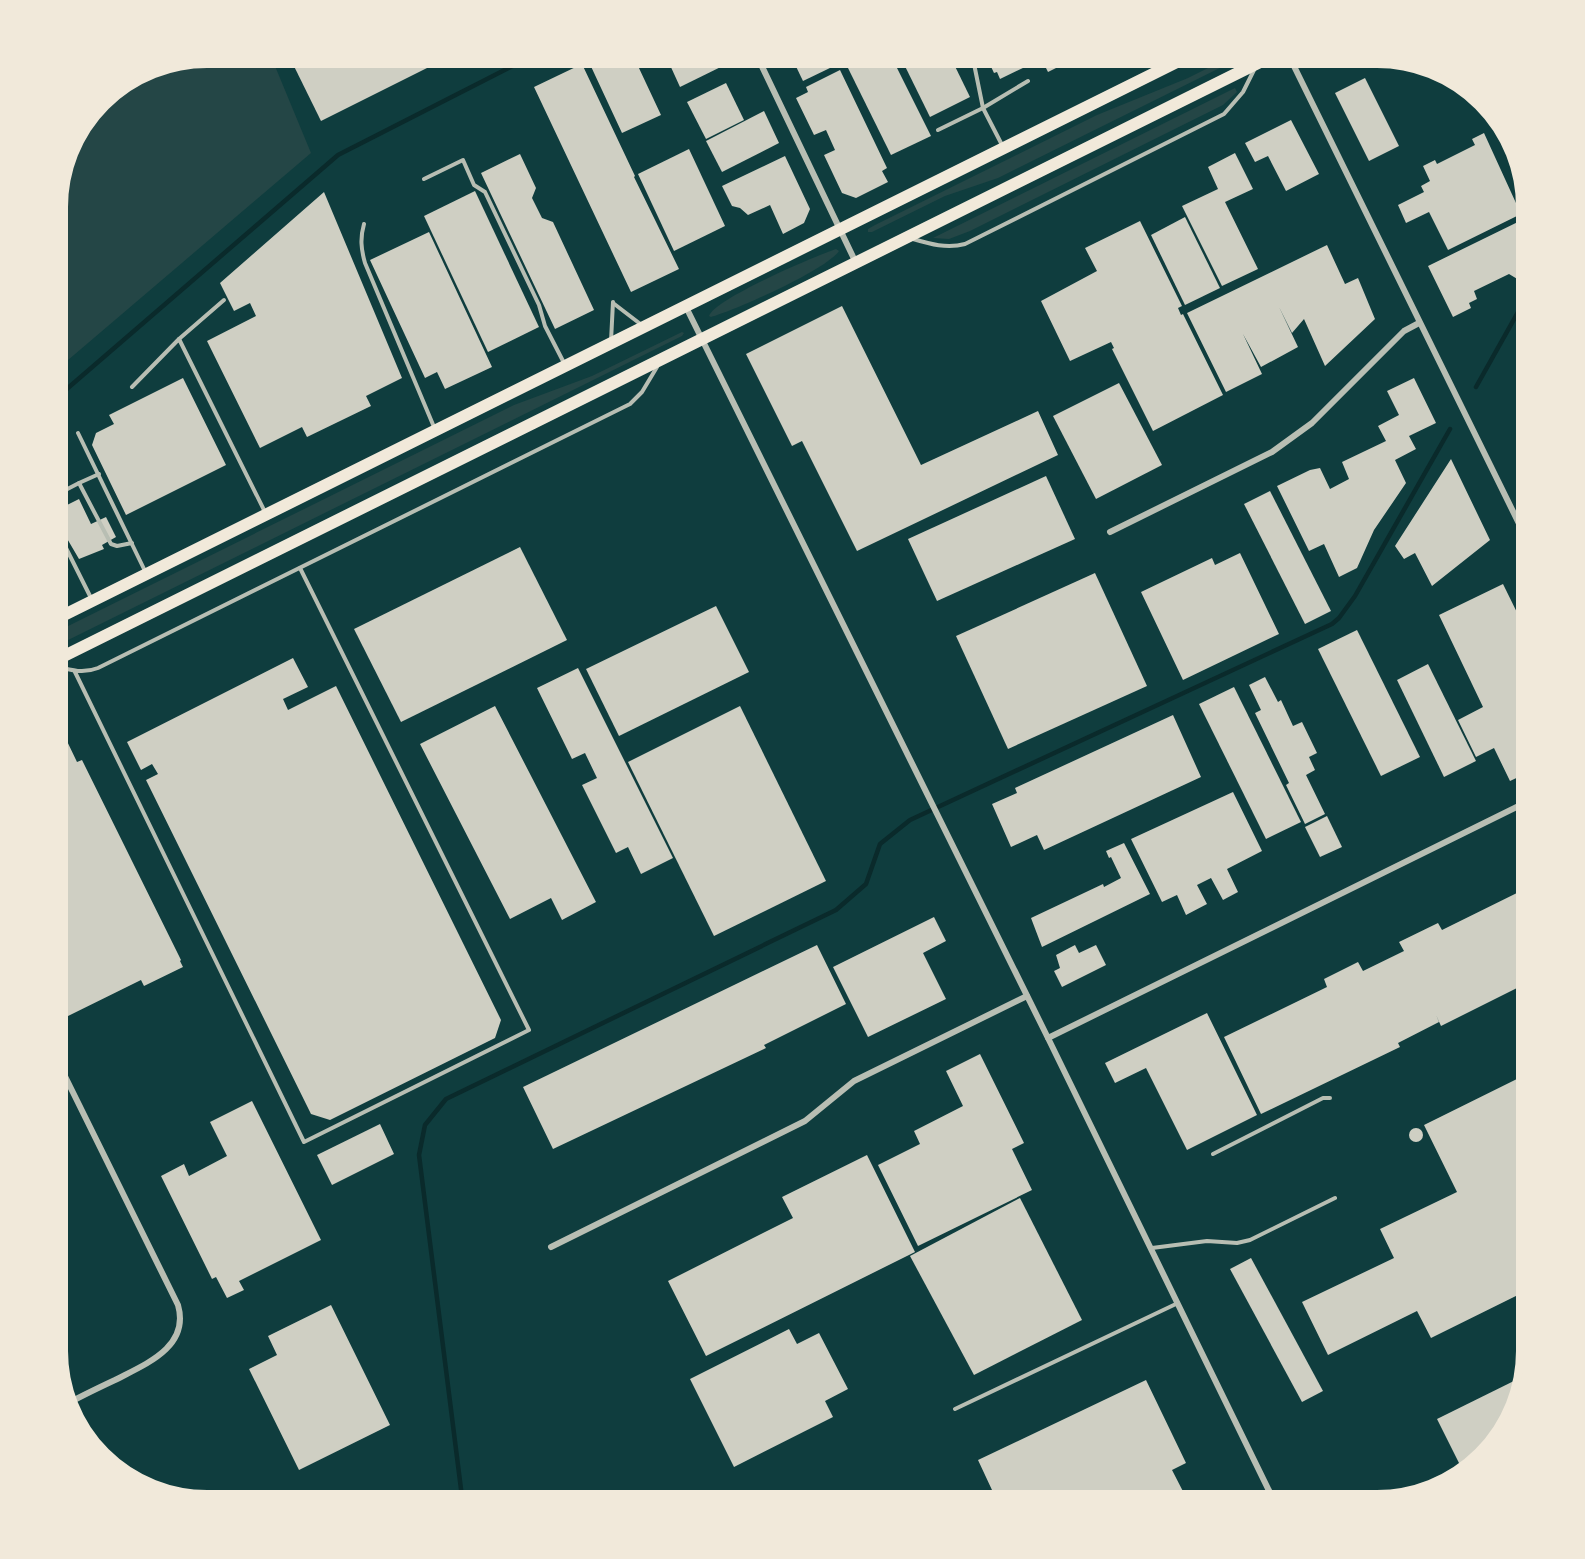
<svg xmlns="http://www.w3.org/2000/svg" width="1585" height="1559" font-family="'Asap Condensed',sans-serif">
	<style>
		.green { fill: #244646 }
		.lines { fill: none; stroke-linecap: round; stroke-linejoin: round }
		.stream { stroke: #0a2a2b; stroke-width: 4.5 }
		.building { fill: #cfcfc3 }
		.service { stroke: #b8beb3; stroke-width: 4 }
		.minor { stroke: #b8beb3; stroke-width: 6 }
		.primary { stroke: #f1e9da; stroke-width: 12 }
		.rim { fill: none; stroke: #f1e9da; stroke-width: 8 }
	</style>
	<rect width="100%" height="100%" fill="#0f3d3e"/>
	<g class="green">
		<path d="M208 54H270L311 153 54 372V197L70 139 106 92 149 66Z"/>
		<path d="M1236 54H1248L1018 168 998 178 945 196 872 232H868V229L875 225 1097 115 1188 78Z"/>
		<path d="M1235 88 1237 92 1223 105 970 231 949 239 933 238Z"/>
		<path d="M836 249 839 251C826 270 736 310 711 317L709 316C714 299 815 256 836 249Z"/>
		<path d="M682 332 684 333 682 336 54 647V633L514 405 592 376Z"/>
	</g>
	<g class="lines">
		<g class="stream">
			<path d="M1476 387 1531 289"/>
			<path d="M54 400 338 155 536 54"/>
			<path d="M463 1505 419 1155 425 1125 446 1099 836 910 866 884 880 844 910 820 1332 624 1339 618 1355 596 1450 429"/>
		</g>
	</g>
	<g class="building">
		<path d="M288 54H455L321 121Z"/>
		<path d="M600 54H656L658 57 638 66 661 115 622 133 588 60Z"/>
		<path d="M665 54H737L739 58 680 87Z"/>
		<path d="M790 54H859L803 81Z"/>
		<path d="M871 54H890L931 136 891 155 847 66Z"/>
		<path d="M899 54H949L970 97 930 117Z"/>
		<path d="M991 54H1019L1025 67 1000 79 997 72 994 73 986 56Z"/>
		<path d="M1039 54H1076L1078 57 1048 72Z"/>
		<path d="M582 64 635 176 634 177 679 269 631 292 534 87Z"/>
		<path d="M840 70 887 168 882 171 888 182 856 198 842 193 824 155 835 150 826 130 814 135 796 98 808 92 806 87Z"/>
		<path d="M1365 78 1399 146 1369 161 1335 93Z"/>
		<path d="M726 83 744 120 706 139 687 102Z"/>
		<path d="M1480 96 1493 106 1520 152 1510 157Z"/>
		<path d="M764 111 779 143 722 172 706 141Z"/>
		<path d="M1291 120 1319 174 1286 191 1268 156 1255 162 1245 143Z"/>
		<path d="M1484 133 1521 214 1448 250 1429 212 1406 223 1398 205 1424 192 1421 186 1430 181 1423 166 1435 160 1437 164 1475 145 1472 139Z"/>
		<path d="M689 149 725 226 674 251 638 174Z"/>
		<path d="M1235 153 1253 189 1225 202 1258 269 1222 286 1182 206 1218 189 1208 167Z"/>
		<path d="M520 154 536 188 532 198 542 218 553 222 594 310 555 329 481 173Z"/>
		<path d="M785 156 810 209 804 223 783 234 770 205 748 215 740 208 732 206 722 186Z"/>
		<path d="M475 191 539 327 488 352 424 216Z"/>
		<path d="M324 192 402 378 366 396 371 406 307 437 302 427 260 448 207 341 256 316 250 303 234 311 220 283Z"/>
		<path d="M1529 195 1531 207V258L1519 280 1509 274 1474 291 1477 299 1469 303 1471 308 1453 317 1428 266 1526 218 1517 201Z"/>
		<path d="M1185 217 1220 288 1185 305 1151 235Z"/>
		<path d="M1140 221 1182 306 1178 308 1181 315 1183 314 1223 395 1153 431 1112 349 1114 348 1111 342 1070 361 1041 301 1097 271 1085 248Z"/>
		<path d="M429 232 492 367 445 389 437 372 425 378 370 260Z"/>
		<path d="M1327 245 1345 284 1358 278 1375 319 1325 366 1304 319 1292 333 1279 307 1298 347 1261 367 1243 334 1262 374 1226 392 1187 313Z"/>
		<path d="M842 306 921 465 1038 411 1058 455 857 551 802 441 792 446 746 354Z"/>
		<path d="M183 378 226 465 126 515 92 445 96 433 114 424 109 415Z"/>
		<path d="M1414 378 1436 423 1409 436 1416 449 1395 460 1406 483 1374 530 1357 568 1339 577 1324 544 1309 551 1277 486 1310 470 1320 468 1330 489 1349 479 1342 462 1386 441 1378 426 1399 415 1387 391Z"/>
		<path d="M1119 383 1162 465 1096 499 1053 416Z"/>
		<path d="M1451 459 1490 540 1432 586 1415 553 1404 559 1395 546Z"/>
		<path d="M1046 476 1075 539 937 601 908 539Z"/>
		<path d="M1270 491 1331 611 1305 624 1244 504Z"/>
		<path d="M79 499 91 524 106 517 116 537 102 545 104 549 79 559 62 530 63 527 56 513 58 512 57 510Z"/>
		<path d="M520 547 567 640 401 722 354 629Z"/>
		<path d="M1240 553 1279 634 1183 680 1141 592 1212 558 1215 565Z"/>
		<path d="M1095 573 1147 686 1008 749 956 636Z"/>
		<path d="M1503 584 1531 641V771L1510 781 1494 748 1476 757 1458 720 1483 707 1439 615Z"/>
		<path d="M716 606 749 672 619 736 586 669Z"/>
		<path d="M1357 630 1420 757 1381 776 1318 649Z"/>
		<path d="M293 658 308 687 283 699 288 710 336 686 501 1020 495 1038 330 1120 311 1114 146 780 158 774 152 764 141 770 127 742Z"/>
		<path d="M1428 664 1476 761 1444 777 1397 680Z"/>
		<path d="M578 668 673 858 641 874 628 847 616 853 582 785 597 778 585 753 572 759 537 688Z"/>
		<path d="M1265 677 1278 702 1281 700 1293 726 1302 722 1317 753 1309 757 1315 770 1306 775 1325 814 1305 824 1286 785 1289 783 1255 713 1261 710 1249 685Z"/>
		<path d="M1234 687 1301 822 1266 839 1199 704Z"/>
		<path d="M495 706 596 902 562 920 551 898 510 919 420 744Z"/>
		<path d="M740 706 826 881 714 936 628 762Z"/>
		<path d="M1173 715 1201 777 1044 850 1037 835 1011 847 992 804 1017 793 1015 788Z"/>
		<path d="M65 737 77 762 82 760 181 960 180 961 183 967 144 986 141 980 64 1018 54 998V742Z"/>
		<path d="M1233 792 1262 851 1227 869 1238 892 1223 900 1211 878 1197 885 1207 904 1186 915 1177 895 1162 902 1131 839Z"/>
		<path d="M1327 816 1342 847 1320 857 1305 827Z"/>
		<path d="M1124 843 1150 894 1042 947 1031 918 1103 884 1104 887 1121 878 1111 857 1109 858 1106 851Z"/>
		<path d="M1531 886V981L1441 1026 1436 1015 1439 1022 1398 1043 1400 1047 1261 1114 1224 1037 1327 987 1324 979 1358 962 1363 971 1404 951 1399 942 1438 923 1442 930Z"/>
		<path d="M934 917 946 941 923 953 946 999 868 1037 833 967Z"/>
		<path d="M817 945 846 1004 764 1045 766 1048 553 1149 523 1087Z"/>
		<path d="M1075 945 1079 953 1096 945 1106 965 1062 987 1054 971 1060 968 1056 955Z"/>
		<path d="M1207 1013 1257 1115 1187 1150 1146 1068 1115 1083 1105 1063Z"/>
		<path d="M980 1054 1024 1143 1012 1149 1032 1190 918 1246 878 1165 920 1144 914 1131 963 1106 946 1071Z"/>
		<path d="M1531 1072V1306L1524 1292 1431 1338 1417 1311 1328 1355 1302 1302 1394 1258 1380 1229 1457 1192 1424 1125Z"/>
		<path d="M252 1101 321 1240 239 1281 244 1290 227 1298 216 1277 212 1279 161 1176 184 1164 189 1176 227 1156 210 1122Z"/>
		<path d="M380 1124 394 1154 332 1185 317 1155Z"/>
		<circle cx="1416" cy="1135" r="7"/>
		<path d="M867 1155 915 1252 706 1356 668 1281 793 1218 782 1197Z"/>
		<path d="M1020 1198 1082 1320 974 1375 910 1256Z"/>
		<path d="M1251 1258 1323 1391 1302 1402 1230 1269Z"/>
		<path d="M331 1305 390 1425 299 1470 249 1369 277 1355 268 1336Z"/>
		<path d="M789 1329 797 1344 819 1333 848 1389 825 1401 833 1417 734 1467 690 1379Z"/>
		<path d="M1526 1375 1519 1411 1479 1467 1465 1475 1437 1419Z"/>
		<path d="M1146 1380 1186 1463 1172 1470 1190 1505H999L978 1460Z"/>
	</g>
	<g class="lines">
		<g class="service">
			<path d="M972 54 983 108 1002 145"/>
			<path d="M938 130 983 108 1028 81"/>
			<path d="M424 179 463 160 474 185 485 192 539 305 545 326 564 363"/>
			<path d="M364 224C360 238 361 249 365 263L434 427"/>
			<path d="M913 239C930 244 947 249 965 244L1224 114 1243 92 1254 70"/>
			<path d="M613 303 643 326"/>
			<path d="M179 339 224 300"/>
			<path d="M611 341 613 302"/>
			<path d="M132 387 179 339 265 512"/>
			<path d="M78 433 145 571"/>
			<path d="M79 483 99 474"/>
			<path d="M54 496 79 483 111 544 117 546 132 543"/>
			<path d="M54 524 91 598"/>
			<path d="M54 666C70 670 83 674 98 668L630 404 642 392 657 367"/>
			<path d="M75 672 304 1142 529 1030 300 568"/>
			<path d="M1213 1154 1323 1098H1330"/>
			<path d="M1152 1248 1207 1241 1237 1243 1250 1240 1335 1198"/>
			<path d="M955 1409 1178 1303"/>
		</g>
		<g class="minor">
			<path d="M756 54 856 263"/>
			<path d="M1288 54 1531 548"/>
			<path d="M686 307 1048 1038 1276 1505"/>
			<path d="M1110 532 1272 452 1312 423 1404 331 1419 323"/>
			<path d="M1048 1038 1531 800"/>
			<path d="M54 1054 178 1305C190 1347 146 1364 115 1380 98 1388 81 1396 65 1405"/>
			<path d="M551 1247 805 1121 854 1081 1027 996"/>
		</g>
		<g class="primary">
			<path d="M54 620 1193 54"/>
			<path d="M54 661 1276 54"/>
		</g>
	</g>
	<path d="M0 0H1585V1559H0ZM207 64H1377A143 143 0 0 1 1520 207V1351A143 143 0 0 1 1377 1494H207A143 143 0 0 1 64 1351V207A143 143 0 0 1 207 64Z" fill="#f1e9da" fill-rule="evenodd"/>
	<path class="rim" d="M207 64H1377A143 143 0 0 1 1520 207V1351A143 143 0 0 1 1377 1494H207A143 143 0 0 1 64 1351V207A143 143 0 0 1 207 64Z"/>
</svg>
